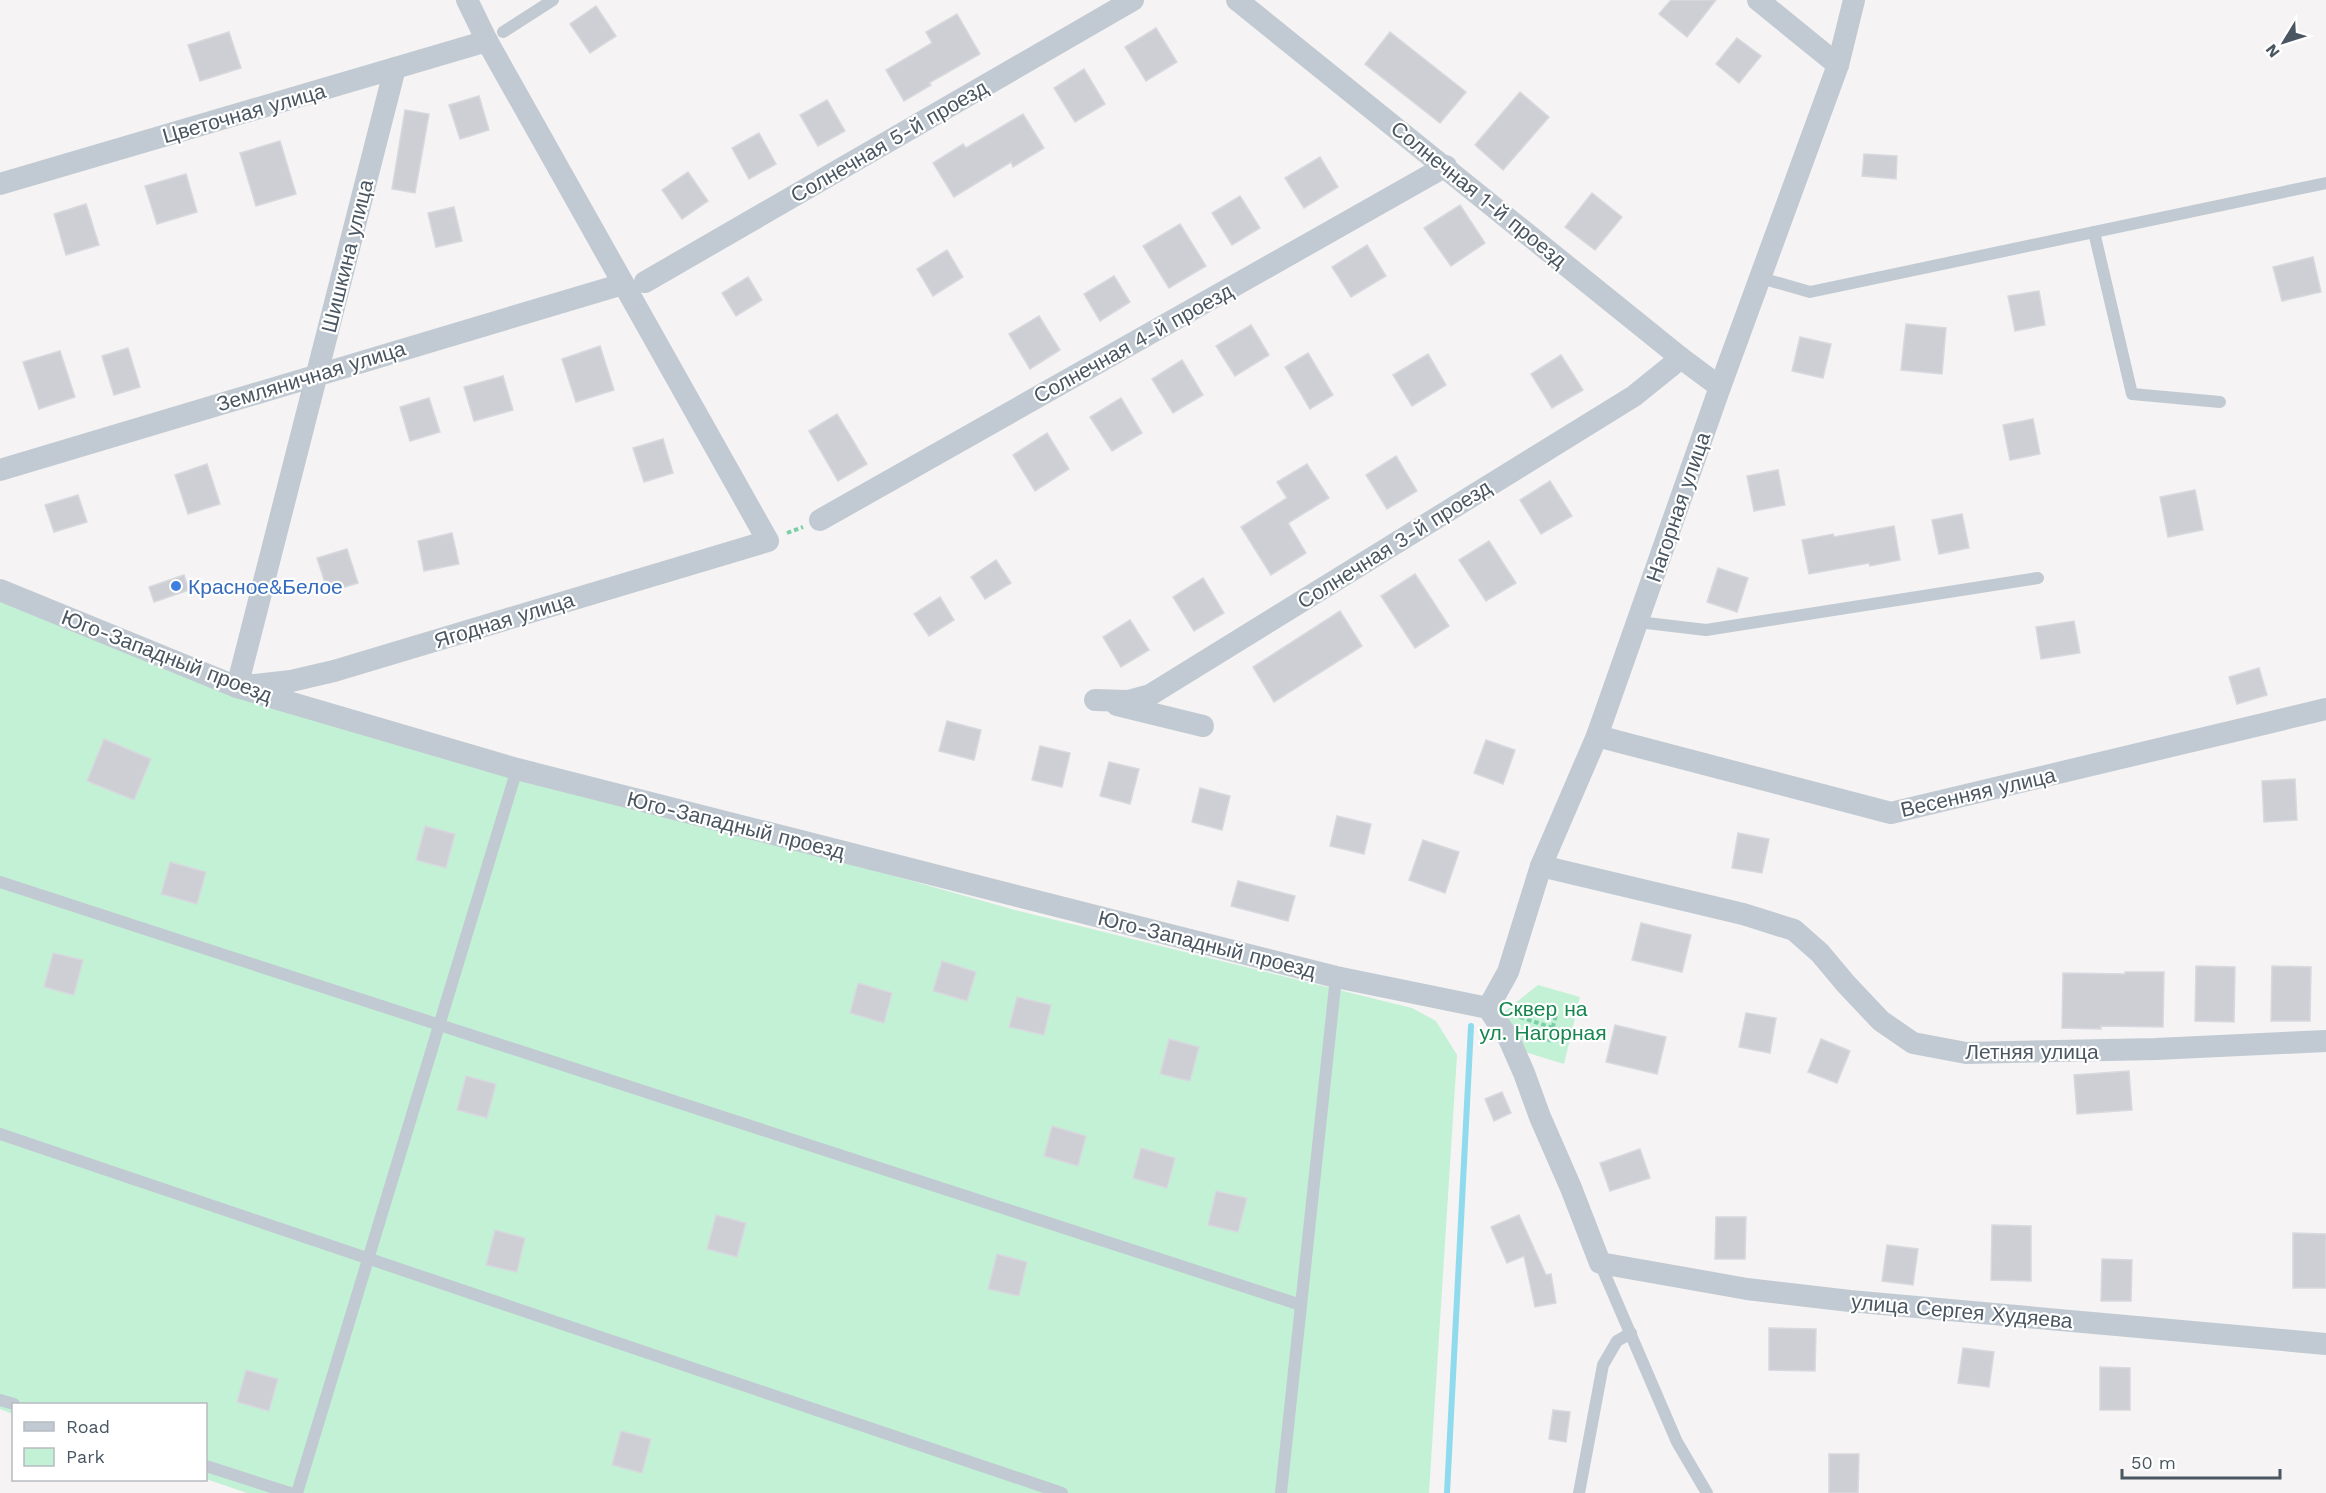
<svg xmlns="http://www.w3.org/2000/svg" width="2326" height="1493" font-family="'Work Sans',sans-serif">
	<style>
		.green { fill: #c3f1d5 }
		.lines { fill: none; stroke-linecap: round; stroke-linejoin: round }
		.stream { stroke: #90daee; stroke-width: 6 }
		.building { fill: #cdcfd5; stroke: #d7d9de; stroke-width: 1.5 }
		.path { stroke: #7ad0a6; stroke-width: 4; stroke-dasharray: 4.5 3; stroke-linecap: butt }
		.service { stroke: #c1cad2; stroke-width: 12 }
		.minor { stroke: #c1cad2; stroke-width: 22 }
		.shop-dot { fill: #3f7fe0; stroke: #fff; stroke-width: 2 }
		.labels { text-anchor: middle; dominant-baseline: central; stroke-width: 4.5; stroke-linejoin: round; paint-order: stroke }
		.street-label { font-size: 21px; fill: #4a5661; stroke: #fff }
		.shop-label { font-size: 21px; fill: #366cbe; stroke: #fff; text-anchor: start }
		.park-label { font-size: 21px; fill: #17864f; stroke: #fff }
	</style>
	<rect width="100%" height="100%" fill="#f5f3f3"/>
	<g class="green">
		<path d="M0 600 238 691 1015 910 1412 1008 1436 1021 1457 1055 1429 1493H247L206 1479V1404H14L13 1414 0 1409Z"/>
		<path d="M1538 985 1580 997 1564 1064 1525 1052 1504 1012Z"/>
	</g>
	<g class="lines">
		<path class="stream" d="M1447 1493 1471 1026"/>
	</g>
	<g class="building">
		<path d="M1671 0H1716L1687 37 1659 14Z"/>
		<path d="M596 6 616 36 590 53 570 24Z"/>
		<path d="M957 14 980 54 929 83 931 85 904 101 886 70 932 43 926 32Z"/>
		<path d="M1156 28 1177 62 1146 81 1125 47Z"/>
		<path d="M229 32 241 68 200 81 188 45Z"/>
		<path d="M1390 32 1466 92 1440 123 1365 64Z"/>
		<path d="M1737 38 1761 56 1739 83 1716 64Z"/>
		<path d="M1084 69 1105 104 1075 122 1054 88Z"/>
		<path d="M1520 92 1549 117 1503 170 1475 145Z"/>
		<path d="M479 96 489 130 460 139 449 105Z"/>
		<path d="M827 100 845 131 818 146 800 115Z"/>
		<path d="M405 110 429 114 415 193 392 189Z"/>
		<path d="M1023 114 1044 148 1013 167 1011 162 954 197 933 163 963 144 966 148Z"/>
		<path d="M759 133 776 164 749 179 732 148Z"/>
		<path d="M280 141 296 194 256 206 240 153Z"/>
		<path d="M1864 154 1897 156 1896 179 1862 176Z"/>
		<path d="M1320 157 1338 187 1304 208 1285 178Z"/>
		<path d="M688 172 708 201 682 219 662 190Z"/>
		<path d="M186 174 197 212 157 224 145 186Z"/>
		<path d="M1592 193 1622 217 1595 250 1565 227Z"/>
		<path d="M1240 196 1260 228 1232 245 1212 213Z"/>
		<path d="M86 204 99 245 66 255 54 214Z"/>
		<path d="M1460 205 1485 243 1451 266 1424 228Z"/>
		<path d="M454 207 462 241 436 247 428 213Z"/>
		<path d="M1180 224 1206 266 1169 288 1143 246Z"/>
		<path d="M1367 245 1386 276 1351 297 1332 267Z"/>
		<path d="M947 250 963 277 933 296 917 269Z"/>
		<path d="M2313 257 2321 292 2282 301 2273 267Z"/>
		<path d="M1114 276 1130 302 1100 321 1084 294Z"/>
		<path d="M748 277 762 300 736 316 722 293Z"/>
		<path d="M2039 291 2045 325 2015 331 2008 296Z"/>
		<path d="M1039 316 1060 350 1030 369 1009 334Z"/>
		<path d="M1906 324 1946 328 1942 374 1901 370Z"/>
		<path d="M1251 325 1269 355 1235 376 1216 346Z"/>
		<path d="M1800 337 1831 344 1823 378 1792 371Z"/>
		<path d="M600 346 614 390 576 402 562 359Z"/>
		<path d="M128 348 140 387 114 395 102 356Z"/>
		<path d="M60 351 75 397 39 409 23 362Z"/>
		<path d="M1308 353 1333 395 1310 409 1285 367Z"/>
		<path d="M1428 354 1446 385 1412 406 1393 375Z"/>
		<path d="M1561 355 1583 390 1552 408 1531 374Z"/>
		<path d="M1182 360 1203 395 1173 413 1152 379Z"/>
		<path d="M503 376 513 410 474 421 464 387Z"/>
		<path d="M429 398 440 432 410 441 400 407Z"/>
		<path d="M1121 398 1142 433 1112 451 1090 417Z"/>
		<path d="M837 414 867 464 838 481 809 431Z"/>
		<path d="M2033 419 2040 454 2010 460 2003 425Z"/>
		<path d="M1047 433 1069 469 1035 491 1013 455Z"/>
		<path d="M663 439 673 473 644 482 633 448Z"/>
		<path d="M1396 456 1417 491 1387 509 1366 475Z"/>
		<path d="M207 464 220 504 188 514 175 475Z"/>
		<path d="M1307 464 1329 498 1288 523 1306 553 1271 575 1241 527 1287 498 1277 482Z"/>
		<path d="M1778 470 1785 505 1754 511 1747 476Z"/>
		<path d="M1550 481 1572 516 1541 534 1520 500Z"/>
		<path d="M2195 490 2203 530 2168 537 2160 497Z"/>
		<path d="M78 495 87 522 54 532 45 505Z"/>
		<path d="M1962 514 1969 548 1939 554 1932 520Z"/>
		<path d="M1894 526 1900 560 1870 566 1869 563 1809 574 1802 540 1833 534 1834 537Z"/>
		<path d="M452 533 459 564 424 571 418 541Z"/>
		<path d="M1489 541 1516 583 1486 601 1459 560Z"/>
		<path d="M347 549 358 583 328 592 317 558Z"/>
		<path d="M996 560 1011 583 985 599 971 577Z"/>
		<path d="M1718 568 1748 578 1737 612 1707 602Z"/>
		<path d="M1415 574 1449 626 1415 648 1381 596Z"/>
		<path d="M184 575 189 590 154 602 149 587Z"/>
		<path d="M1203 578 1224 613 1194 631 1173 597Z"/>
		<path d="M940 597 954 620 929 636 914 614Z"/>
		<path d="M1340 611 1362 646 1274 702 1253 667Z"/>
		<path d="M1130 620 1149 650 1121 667 1103 637Z"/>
		<path d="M2074 621 2080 653 2041 659 2036 627Z"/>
		<path d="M2259 668 2267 695 2237 704 2229 677Z"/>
		<path d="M947 721 981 730 974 760 939 751Z"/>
		<path d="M104 739 151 759 134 800 87 781Z"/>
		<path d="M1486 740 1515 750 1503 784 1474 773Z"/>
		<path d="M1040 746 1070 753 1062 787 1032 780Z"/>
		<path d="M1109 762 1139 769 1130 804 1100 796Z"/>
		<path d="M2295 779 2297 820 2264 822 2262 781Z"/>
		<path d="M1200 788 1230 796 1222 830 1192 822Z"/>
		<path d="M1337 816 1371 824 1364 854 1330 846Z"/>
		<path d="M425 826 455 834 446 868 416 860Z"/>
		<path d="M1738 833 1769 839 1762 873 1732 868Z"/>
		<path d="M1423 840 1459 852 1445 893 1409 880Z"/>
		<path d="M170 862 206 872 197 904 161 894Z"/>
		<path d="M1238 881 1295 896 1288 921 1231 906Z"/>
		<path d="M1641 923 1691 935 1682 972 1632 960Z"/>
		<path d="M53 953 83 960 74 995 44 987Z"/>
		<path d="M942 961 976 972 967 1001 933 991Z"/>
		<path d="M2196 966 2235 967 2234 1022 2195 1021Z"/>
		<path d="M2272 966 2311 967 2310 1021H2271Z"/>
		<path d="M2125 972H2164L2163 1027 2101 1026V1029L2062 1028 2063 973 2125 974Z"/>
		<path d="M858 983 892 993 884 1023 850 1013Z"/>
		<path d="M1017 997 1051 1005 1044 1035 1009 1027Z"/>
		<path d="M1746 1013 1776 1018 1770 1053 1739 1047Z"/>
		<path d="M1615 1025 1666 1037 1657 1074 1606 1062Z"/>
		<path d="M1169 1039 1199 1047 1190 1081 1160 1074Z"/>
		<path d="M1821 1039 1850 1051 1837 1083 1808 1072Z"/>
		<path d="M2129 1071 2132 1110 2077 1114 2074 1075Z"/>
		<path d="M466 1076 496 1084 487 1118 457 1110Z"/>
		<path d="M1502 1092 1511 1113 1494 1121 1485 1099Z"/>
		<path d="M1052 1126 1086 1136 1078 1166 1044 1156Z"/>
		<path d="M1141 1148 1175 1158 1167 1188 1133 1178Z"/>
		<path d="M1640 1149 1650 1178 1610 1191 1600 1163Z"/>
		<path d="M1216 1191 1247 1198 1238 1232 1208 1225Z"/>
		<path d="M716 1215 746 1223 737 1257 707 1249Z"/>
		<path d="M1519 1215 1546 1275 1551 1274 1556 1303 1535 1307 1524 1256 1507 1263 1491 1227Z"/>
		<path d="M1716 1217H1746L1745 1259H1715Z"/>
		<path d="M1992 1225 2031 1226V1281L1991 1280Z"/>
		<path d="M495 1230 525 1238 517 1272 486 1265Z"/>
		<path d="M2293 1233 2326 1234V1288H2293Z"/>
		<path d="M1887 1245 1918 1249 1913 1285 1882 1281Z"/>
		<path d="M997 1254 1027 1262 1019 1296 988 1289Z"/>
		<path d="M2102 1259 2132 1260 2131 1301H2101Z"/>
		<path d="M1769 1328 1816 1329 1815 1371 1769 1370Z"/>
		<path d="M1963 1348 1994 1352 1989 1387 1958 1383Z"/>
		<path d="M2100 1367 2130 1368V1410H2100Z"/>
		<path d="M246 1370 278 1379 269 1411 237 1402Z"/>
		<path d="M1553 1410 1570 1412 1566 1442 1549 1439Z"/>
		<path d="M621 1431 651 1439 642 1473 612 1465Z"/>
		<path d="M1829 1454H1859L1858 1493H1829Z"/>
	</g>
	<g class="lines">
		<g class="path">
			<path d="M787 533 803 527"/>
			<path d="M1520 1017 1553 1028"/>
			<path d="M1549 1042 1556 1015"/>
		</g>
		<g class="service">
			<path d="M503 32 553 0"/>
			<path d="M2094 232 2132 394 2220 402"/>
			<path d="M1761 278 1810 292 2326 183"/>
			<path d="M1638 622 1706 630 2038 578"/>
			<path d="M0 882 1301 1305"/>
			<path d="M0 1134 1062 1493"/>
			<path d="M1600 1263 1677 1442 1707 1493"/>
			<path d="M0 1400 14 1404"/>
			<path d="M206 1466 290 1493"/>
			<path d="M297 1493 517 769"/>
			<path d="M1281 1493 1336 977"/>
			<path d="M1579 1493 1603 1365 1617 1341 1631 1333"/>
		</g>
		<g class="minor">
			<path d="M1237 0 1681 358 1720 387"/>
			<path d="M1758 0 1838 65"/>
			<path d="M395 68 237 687 291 681 334 671 768 541 487 41 467 0"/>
			<path d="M0 184 487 41"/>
			<path d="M645 282 1133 0"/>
			<path d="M0 470 623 284"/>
			<path d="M820 520 1446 166"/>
			<path d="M0 590 237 687 517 769 1336 977 1488 1008"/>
			<path d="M1095 700 1128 701 1150 695 1634 396 1681 358"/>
			<path d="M1117 705 1203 726"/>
			<path d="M1597 736 1891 813 2326 709"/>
			<path d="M1541 866 1743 914 1794 930 1820 953 1846 984 1881 1021 1913 1043 1966 1053 2156 1049 2326 1041"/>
			<path d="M1488 1008 1508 972 1541 866 1597 736 1720 387 1838 65 1854 0"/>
			<path d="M1488 1008 1509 1039 1524 1073 1540 1117 1571 1188 1600 1263 1747 1289 1850 1301 2326 1344"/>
		</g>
	</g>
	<circle class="shop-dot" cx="176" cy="586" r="6"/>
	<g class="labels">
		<g class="street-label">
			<text transform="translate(244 113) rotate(-16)">Цветочная улица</text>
			<text transform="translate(889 141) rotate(-30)">Солнечная 5-й проезд</text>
			<text transform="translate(1479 194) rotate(39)">Солнечная 1-й проезд</text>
			<text transform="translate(347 256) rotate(-76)">Шишкина улица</text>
			<text transform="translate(1133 343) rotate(-29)">Солнечная 4-й проезд</text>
			<text transform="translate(311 376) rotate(-17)">Земляничная улица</text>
			<text transform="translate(1678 507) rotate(-71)">Нагорная улица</text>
			<text transform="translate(1394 544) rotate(-32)">Солнечная 3-й проезд</text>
			<text transform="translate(504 620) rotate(-17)">Ягодная улица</text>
			<text transform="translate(167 656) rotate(21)">Юго-Западный проезд</text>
			<text transform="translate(1978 792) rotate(-13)">Весенняя улица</text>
			<text transform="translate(736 825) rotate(14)">Юго-Западный проезд</text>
			<text transform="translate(1207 944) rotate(14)">Юго-Западный проезд</text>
			<text x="2032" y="1051">Летняя улица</text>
			<text transform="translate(1962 1311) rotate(5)">улица Сергея Худяева</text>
		</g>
		<g class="shop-label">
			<text x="188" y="586">Красное&amp;Белое</text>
		</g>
		<g class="park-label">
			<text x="1543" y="1008">Сквер на<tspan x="1543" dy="24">ул. Нагорная</tspan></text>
		</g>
	</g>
	<rect x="12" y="1403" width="195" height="78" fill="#ffffff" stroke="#b7bbc0" stroke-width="1.5"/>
	<rect x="24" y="1422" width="30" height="9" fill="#c1cad2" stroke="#b7bbc0" stroke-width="1.5"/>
	<text x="66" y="1433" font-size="18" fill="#4a5661">Road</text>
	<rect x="24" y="1448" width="30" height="18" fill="#c3f1d5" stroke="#b7bbc0" stroke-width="1.5"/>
	<text x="66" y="1463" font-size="18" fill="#4a5661">Park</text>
	<g transform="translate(2284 42) rotate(232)" stroke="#ffffff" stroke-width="4.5" paint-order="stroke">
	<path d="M0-4.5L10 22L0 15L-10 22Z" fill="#4a5661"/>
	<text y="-9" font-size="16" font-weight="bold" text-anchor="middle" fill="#4a5661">N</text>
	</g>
	<path d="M2122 1469v9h158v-9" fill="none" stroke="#4a5661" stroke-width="3"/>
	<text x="2131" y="1469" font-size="18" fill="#4a5661" stroke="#ffffff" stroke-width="4.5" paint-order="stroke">50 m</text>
</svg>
